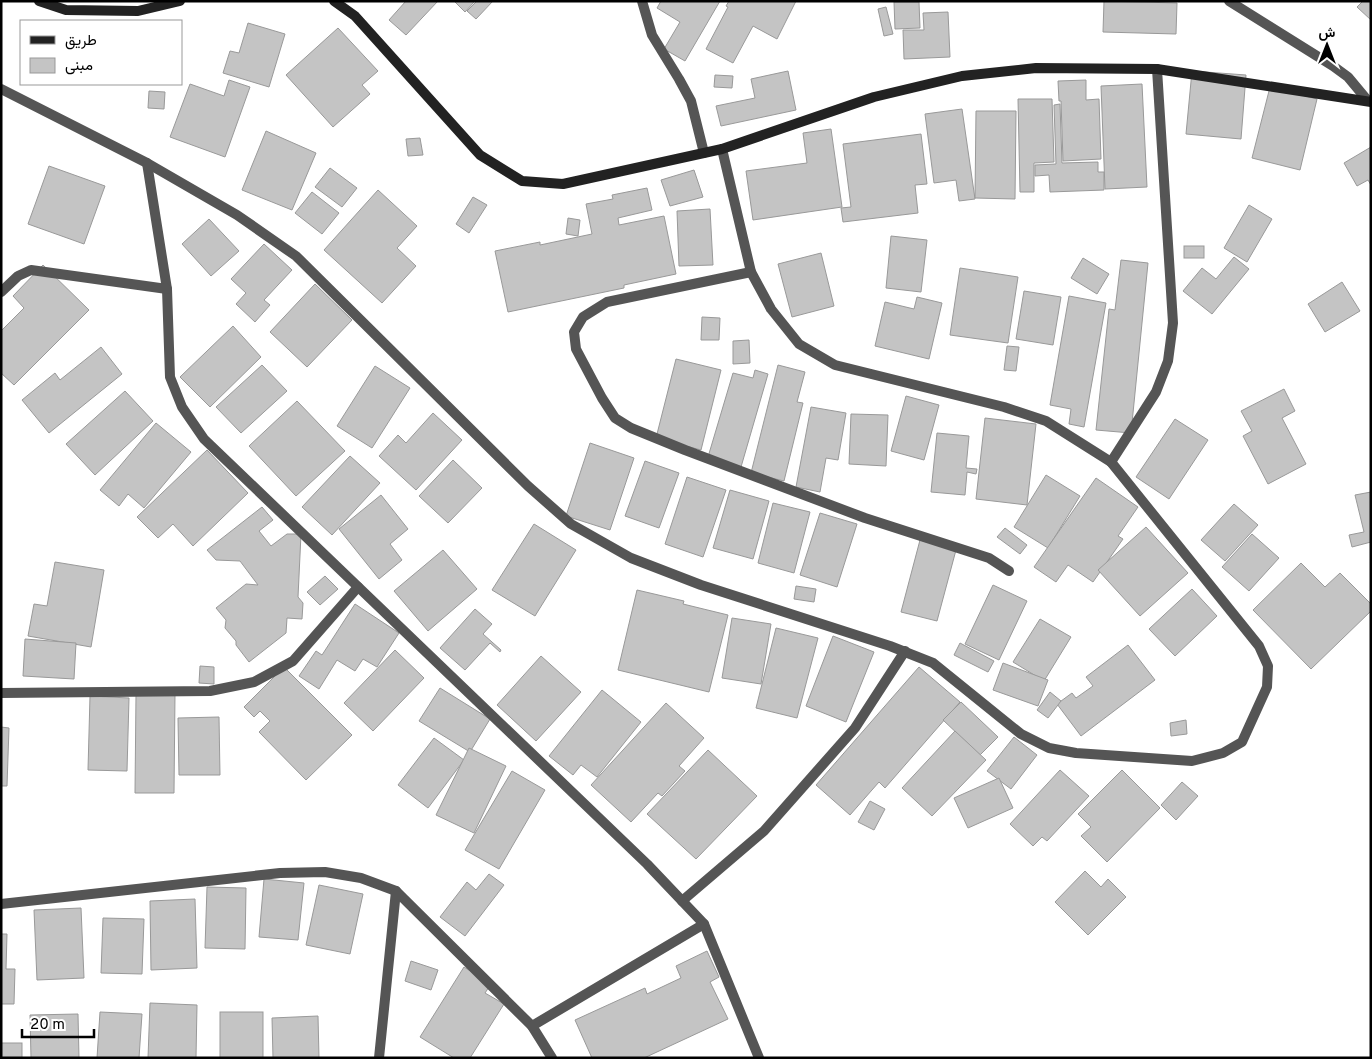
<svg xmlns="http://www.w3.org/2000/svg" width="1372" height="1059" font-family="Overpass,Vazirmatn,sans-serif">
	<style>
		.building { fill: #c4c4c4; stroke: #999 }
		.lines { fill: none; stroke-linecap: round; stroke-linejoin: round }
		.street { stroke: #555; stroke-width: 10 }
		.secondary { stroke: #222; stroke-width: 10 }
	</style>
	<rect width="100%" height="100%" fill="#fff"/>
	<g class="building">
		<path d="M406 1H438L406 35 389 20Z"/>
		<path d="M454 1H475L465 12Z"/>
		<path d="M477 1H493L476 19 467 11Z"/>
		<path d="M661 1H720L685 61 664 49 680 22 657 8Z"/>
		<path d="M729 1H796L777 39 753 26 733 63 706 49 728 7 726 6Z"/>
		<path d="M1104 1 1177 3 1176 34 1103 32Z"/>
		<path d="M1363 1H1371V20L1357 7Z"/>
		<path d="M894 2H919L920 28 895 29Z"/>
		<path d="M886 7 893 34 884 36 878 9Z"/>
		<path d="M948 12 950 57 904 59 903 30H924L923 13Z"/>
		<path d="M248 23 285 34 269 87 223 73 230 51 239 53Z"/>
		<path d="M338 28 378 71 362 85 370 94 333 127 286 75Z"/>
		<path d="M788 71 796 110 721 126 716 106 755 98 751 79Z"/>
		<path d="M1192 71 1246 75 1241 139 1186 134Z"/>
		<path d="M715 75 733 76 732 88 714 87Z"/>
		<path d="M229 80 250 87 225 157 170 137 190 84 224 96Z"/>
		<path d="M1086 80V100L1099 99 1101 159 1063 161 1061 101H1059L1058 81Z"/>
		<path d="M1142 84 1147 187 1105 189 1101 86Z"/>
		<path d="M1270 87 1317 99 1300 170 1252 158Z"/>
		<path d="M149 91 165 92 164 109 148 108Z"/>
		<path d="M1018 99H1052L1054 162 1034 163V192H1020Z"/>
		<path d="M1060 104 1062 163 1098 162V172H1104V190L1050 192 1049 175 1035 176V165L1056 164 1054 105Z"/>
		<path d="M962 109 975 199 959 201 956 180 934 183 925 114Z"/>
		<path d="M976 111H1016L1015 199 975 198Z"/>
		<path d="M831 129 842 207 753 220 746 171 807 163 803 133Z"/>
		<path d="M266 131 316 153 292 210 242 190Z"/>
		<path d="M921 134 927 184 915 185 918 213 843 222 841 208 851 207 843 144Z"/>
		<path d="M420 138 423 155 408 156 406 139Z"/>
		<path d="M1371 147V185L1368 180 1357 186 1344 163Z"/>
		<path d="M49 166 105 186 84 244 28 224Z"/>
		<path d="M330 168 357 188 342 207 315 187Z"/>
		<path d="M694 170 703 197 670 206 661 180Z"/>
		<path d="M647 188 652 210 618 218 619 225 664 216 676 274 624 285V288L508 312 495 251 540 242V245L592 234 586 204 613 199 612 195Z"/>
		<path d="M378 190 417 226 397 248 416 266 382 303 324 250Z"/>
		<path d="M312 192 339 213 322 234 295 213Z"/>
		<path d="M473 197 487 205 469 233 456 224Z"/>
		<path d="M1249 205 1272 219 1247 262 1224 248Z"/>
		<path d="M710 209 713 265 679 266 677 211Z"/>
		<path d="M568 218 580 220 578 236 566 234Z"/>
		<path d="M209 219 239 251 211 276 182 244Z"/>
		<path d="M891 236 927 240 921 292 886 288Z"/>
		<path d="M264 244 292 270 264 300 270 305 255 322 236 304 246 293 231 279Z"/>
		<rect x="1184" y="246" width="20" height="12"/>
		<path d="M821 253 834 306 792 317 778 264Z"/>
		<path d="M1234 257 1249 269 1212 314 1183 291 1202 268 1216 279Z"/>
		<path d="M1083 258 1109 274 1097 294 1071 278Z"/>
		<path d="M1121 260 1148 263 1131 433 1096 430 1109 309 1115 310Z"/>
		<path d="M43 265 89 310 14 385 1 373V331L24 308 13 296Z"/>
		<path d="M960 268 1018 277 1008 343 950 335Z"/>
		<path d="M1342 282 1360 311 1325 332 1308 304Z"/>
		<path d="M315 284 352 320 307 367 270 332Z"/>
		<path d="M1024 291 1061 297 1053 345 1016 339Z"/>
		<path d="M1069 296 1106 303 1084 427 1069 424 1071 409 1050 405Z"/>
		<path d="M917 297 942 303 929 359 875 346 885 302 914 309Z"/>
		<path d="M702 317 720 318 719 340H701Z"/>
		<path d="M233 326 261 357 210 407 180 377Z"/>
		<path d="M749 340 750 363 733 364V341Z"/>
		<path d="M1007 346 1019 347 1016 371 1004 370Z"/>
		<path d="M101 347 122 374 49 433 22 400 55 373 60 380Z"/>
		<path d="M676 359 721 370 701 450 656 438Z"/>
		<path d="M262 365 287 391 241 433 216 407Z"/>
		<path d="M778 365 805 372 797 402 803 403 784 481 751 473Z"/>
		<path d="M375 366 410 388 372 448 337 426Z"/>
		<path d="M755 370 768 374 741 467 708 457 733 373 753 378Z"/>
		<path d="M1284 389 1295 411 1282 418 1306 464 1268 484 1243 436 1252 431 1241 411Z"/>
		<path d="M125 391 153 421 95 475 66 444Z"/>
		<path d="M906 396 939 405 924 460 891 451Z"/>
		<path d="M297 401 345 451 296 496 249 446Z"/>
		<path d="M811 407 846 413 838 460 826 458 820 492 796 487Z"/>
		<path d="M433 413 462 440 416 490 379 456 398 435 406 443Z"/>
		<path d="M851 414 888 415 886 466 849 464Z"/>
		<path d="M985 418 1036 424 1027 505 976 499Z"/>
		<path d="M1175 419 1208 440 1169 499 1136 477Z"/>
		<path d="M156 423 191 452 144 508 128 494 119 506 100 490Z"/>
		<path d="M937 433 969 436 966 468 977 469 976 474 967 472 965 495 931 492Z"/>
		<path d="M590 443 634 458 610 530 566 516Z"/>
		<path d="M207 450 248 493 193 546 173 524 158 538 137 517Z"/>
		<path d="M350 456 380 483 332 535 302 507Z"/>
		<path d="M453 460 482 488 448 523 419 496Z"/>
		<path d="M645 461 679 473 659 528 625 516Z"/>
		<path d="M1046 475 1080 496 1048 548 1014 527Z"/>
		<path d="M687 477 726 490 703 557 665 544Z"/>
		<path d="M1096 478 1138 507 1118 536 1123 539 1093 582 1068 565 1056 582 1034 567Z"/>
		<path d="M730 490 769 501 753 559 713 548Z"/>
		<path d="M1371 492V542L1352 547 1349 535 1364 532 1355 495Z"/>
		<path d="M381 495 408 529 390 544 402 560 379 579 339 529Z"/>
		<path d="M773 503 810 512 794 573 758 563Z"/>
		<path d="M1234 504 1258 525 1225 561 1201 540Z"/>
		<path d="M262 507 273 520 259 531 271 546 287 534H301L298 597 303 603 302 619 287 618 286 633 249 662 236 645V641L225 628 226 620 216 608 246 584 258 585 240 561 216 560 207 550Z"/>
		<path d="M820 513 857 524 837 587 800 575Z"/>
		<path d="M534 524 576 550 535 616 492 590Z"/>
		<path d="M1146 527 1188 573 1140 616 1098 570Z"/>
		<path d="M1005 528 1027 545 1020 554 997 537Z"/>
		<path d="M1252 534 1279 558 1249 591 1222 567Z"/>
		<path d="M920 540 956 550 937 621 901 612Z"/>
		<path d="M443 550 477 589 428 631 394 591Z"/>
		<path d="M55 562 104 570 91 647 28 636 34 604 47 606Z"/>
		<path d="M1301 563 1325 587 1340 573 1371 604V611L1311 669 1253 610Z"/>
		<path d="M325 576 338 589 320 605 307 592Z"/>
		<path d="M993 585 1027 601 999 660 965 644Z"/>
		<path d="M796 586 816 589 814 602 794 599Z"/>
		<path d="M1192 589 1217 616 1175 656 1149 629Z"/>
		<path d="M637 590 684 601 683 604 728 615 709 692 618 670Z"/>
		<path d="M355 604 399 633 377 667 363 659 355 671 337 660 319 689 299 676 316 651 322 655Z"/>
		<path d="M475 609 492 624 483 634 501 650 500 652 490 643 465 670 440 648Z"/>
		<path d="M732 618 771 624 761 684 722 678Z"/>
		<path d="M1040 619 1071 637 1044 681 1013 662Z"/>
		<path d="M776 628 818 638 797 718 756 708Z"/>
		<path d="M833 636 874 652 846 722 806 706Z"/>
		<path d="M25 639 76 643 74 679 23 676Z"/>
		<path d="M960 643 994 661 988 672 954 655Z"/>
		<path d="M1128 645 1155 680 1081 736 1057 704 1072 693 1076 698 1093 686 1086 677Z"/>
		<path d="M395 650 424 678 373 731 344 703Z"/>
		<path d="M541 656 581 692 536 741 497 705Z"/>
		<path d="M1003 663 1048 680 1038 706 993 690Z"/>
		<path d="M200 666 214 667V684L199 683Z"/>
		<path d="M284 667 352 735 306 780 259 732 270 721 260 711 254 717 244 707Z"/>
		<path d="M919 667 960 702 885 788 879 782 850 815 816 785Z"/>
		<path d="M440 688 490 719 470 752 419 721Z"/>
		<path d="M602 690 641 722 597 777 581 765 573 775 549 756Z"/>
		<path d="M1050 692 1061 701 1048 718 1037 710Z"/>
		<path d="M136 694H175L174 793H135Z"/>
		<path d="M90 696 129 698 127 771 88 770Z"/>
		<path d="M961 702 998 737 980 755 943 720Z"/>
		<path d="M666 703 704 738 679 766 685 771 662 796 658 793 631 822 591 785Z"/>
		<path d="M219 717 220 775H179L178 718Z"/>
		<path d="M1186 720 1187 734 1171 736 1170 723Z"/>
		<path d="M1 727 9 728 7 786H1Z"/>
		<path d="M955 731 986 760 932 816 902 788Z"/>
		<path d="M1014 737 1037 755 1011 789 987 771Z"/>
		<path d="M434 738 464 760 428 808 398 785Z"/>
		<path d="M469 748 506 766 474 833 436 815Z"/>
		<path d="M708 750 757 796 696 859 647 814Z"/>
		<path d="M1060 770 1089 796 1047 841 1042 837 1033 846 1010 824Z"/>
		<path d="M1122 770 1160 808 1107 862 1081 836 1091 827 1078 814Z"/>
		<path d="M512 771 545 790 499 869 465 850Z"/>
		<path d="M999 778 1013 808 968 828 954 798Z"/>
		<path d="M1182 782 1198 796 1176 820 1161 805Z"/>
		<path d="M870 801 885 809 874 830 858 822Z"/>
		<path d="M1085 871 1101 887 1108 879 1126 897 1088 935 1055 902Z"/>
		<path d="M489 874 504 885 465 936 440 917 467 882 476 890Z"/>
		<path d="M264 879 304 883 298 940 259 937Z"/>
		<path d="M319 885 363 894 350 954 306 945Z"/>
		<path d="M207 887 246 888 245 949 205 948Z"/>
		<path d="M195 899 197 968 151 970 150 901Z"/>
		<path d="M81 908 84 978 37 980 34 910Z"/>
		<path d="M103 918 144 919 142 974 101 973Z"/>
		<path d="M1 934H7L6 969H15L14 1004H1Z"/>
		<path d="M707 951 719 977 710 982 728 1019 644 1058H592L575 1020 645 988 647 994 681 978 676 966Z"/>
		<path d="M411 961 438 970 431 990 405 981Z"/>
		<path d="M464 967 491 984 485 993 504 1004 470 1058H454L420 1037Z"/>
		<path d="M150 1003 197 1005 196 1058H148Z"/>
		<path d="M100 1012 142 1014 139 1058H97Z"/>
		<rect x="220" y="1012" width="43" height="46"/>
		<path d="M78 1014 79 1058H31L30 1015Z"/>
		<path d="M318 1016 319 1058H273L272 1018Z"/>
		<rect x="1" y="1043" width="21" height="15"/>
	</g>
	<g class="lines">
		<g class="street">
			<path d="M642 1 652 35 679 79 691 101 704 153"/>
			<path d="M1229 1 1333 66 1348 77 1368 101"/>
			<path d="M1 89 147 163 237 215 296 256 528 486 571 524 631 558 701 585 890 646 933 663 1021 734 1049 748 1076 753 1192 761 1223 753 1242 742 1267 687 1268 666 1259 646 1111 462 1156 392 1168 361 1173 323 1157 69"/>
			<path d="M722 149 751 272 771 309 799 344 835 365 1004 407 1046 421 1111 462"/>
			<path d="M147 163 167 289 170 377 182 407 204 439 647 864 704 924 759 1058"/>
			<path d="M751 272 607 302 583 317 574 332 576 349 602 398 615 418 631 428 685 450 865 518 989 558 1009 571"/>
			<path d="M1 292 18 276 31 270 167 289"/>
			<path d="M1 693 210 691 254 682 293 661 358 587"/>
			<path d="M682 901 764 831 855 728 905 651"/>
			<path d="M1 904 280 873 325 872 361 878 396 891 532 1026 552 1058"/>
			<path d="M532 1026 704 924"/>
			<path d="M379 1058 396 891"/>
		</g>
		<g class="secondary">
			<path d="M39 1 66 10 138 11 180 1"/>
			<path d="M334 1 355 16 480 155 522 181 563 184 722 149 874 97 962 76 1036 68 1157 69 1371 102"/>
		</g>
	</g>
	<rect width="1372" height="1059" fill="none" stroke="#000000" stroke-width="5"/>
	<rect x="20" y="20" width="162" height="65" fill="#ffffff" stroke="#999999"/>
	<rect x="30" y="36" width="25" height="8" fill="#222222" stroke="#999999"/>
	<text x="65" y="45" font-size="15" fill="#000000">طريق</text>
	<rect x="30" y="58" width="25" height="15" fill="#c4c4c4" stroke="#999999"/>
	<text x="65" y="70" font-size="15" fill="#000000">مبنى</text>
	<g transform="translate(1327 45)" stroke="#ffffff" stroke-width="4" paint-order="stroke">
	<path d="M0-4L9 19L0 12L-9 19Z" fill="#000000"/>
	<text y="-8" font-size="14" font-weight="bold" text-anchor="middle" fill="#000000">ش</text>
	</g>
	<path d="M22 1029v8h72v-8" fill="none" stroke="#000000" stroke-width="2.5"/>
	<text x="30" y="1029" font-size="15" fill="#000000" stroke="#ffffff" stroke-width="4" paint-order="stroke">20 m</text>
</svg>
